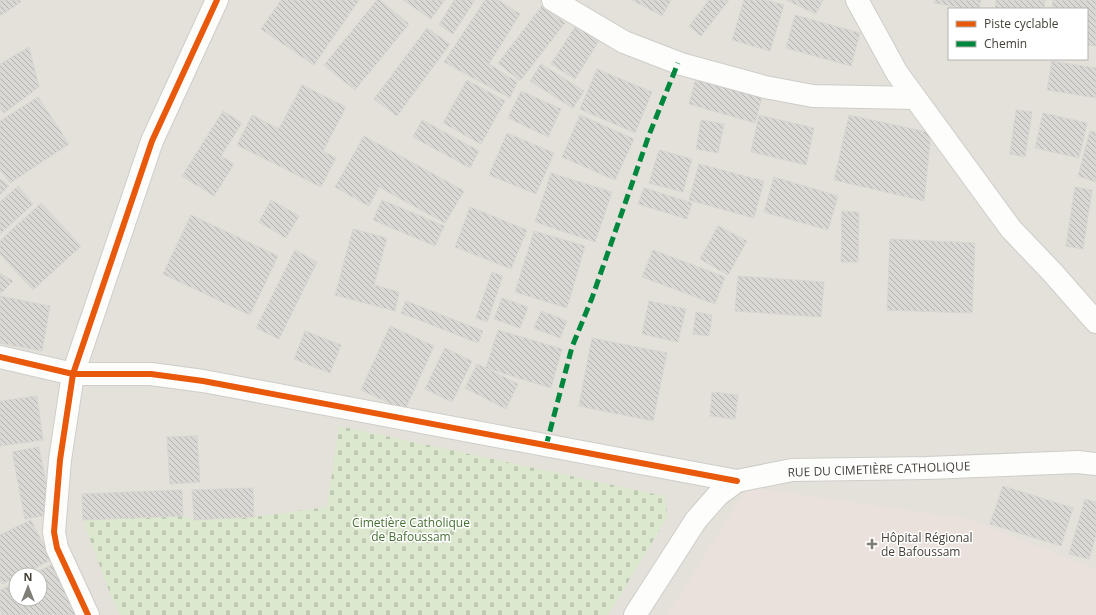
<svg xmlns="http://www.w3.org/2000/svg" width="1096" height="615" font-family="'Open Sans',sans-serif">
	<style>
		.residential { fill: #e3e1da; fill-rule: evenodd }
		.medical { fill: #eae1dd }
		.cemetery { fill: url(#cemetery-stones) }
		.building { fill: url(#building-back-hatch); stroke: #d8d6d1 }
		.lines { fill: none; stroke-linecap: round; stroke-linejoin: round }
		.minor-casing { stroke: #cecdc9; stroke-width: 24 }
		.minor { stroke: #fdfdfc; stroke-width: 22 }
		.quiet { stroke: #00873e; stroke-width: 5; stroke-dasharray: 10 5; stroke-linecap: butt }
		.cycleway-casing { stroke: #fff; stroke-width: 8 }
		.cycleway { stroke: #e8590c; stroke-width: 6 }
		.poi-dot { fill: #817e77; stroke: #fff; stroke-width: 1.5 }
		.labels { text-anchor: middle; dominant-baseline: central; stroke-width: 3; stroke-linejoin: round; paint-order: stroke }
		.street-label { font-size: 12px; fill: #454138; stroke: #fff }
		.park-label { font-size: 12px; fill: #467032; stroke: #fff }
		.poi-label { font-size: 12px; fill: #454138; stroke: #fff; text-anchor: start }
	</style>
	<defs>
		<pattern id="cemetery-stones" width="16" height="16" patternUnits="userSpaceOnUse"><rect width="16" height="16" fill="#dce8ce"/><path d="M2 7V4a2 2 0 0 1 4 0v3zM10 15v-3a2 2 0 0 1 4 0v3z" fill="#bec8b2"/></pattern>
		<pattern id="building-back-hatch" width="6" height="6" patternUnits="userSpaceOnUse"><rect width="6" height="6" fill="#dad8d4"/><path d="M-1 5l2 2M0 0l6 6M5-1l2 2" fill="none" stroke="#b3b1ad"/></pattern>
	</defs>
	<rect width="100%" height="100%" fill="#f0efeb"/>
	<path class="residential" d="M0 0H1096V615H0ZM949 9H1087V59H949ZM16 575H40V599H16Z"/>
	<path class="medical" d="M748 487 969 519 1096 570V615H667Z"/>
	<path class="cemetery" d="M339 426 664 496 668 516 608 615H120L108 588 83 520 183 516 194 520 254 517 327 507Z"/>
	<g class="building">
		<path d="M0 0H19L21 2 0 16Z"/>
		<path d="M281 0H359L314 65 261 29Z"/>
		<path d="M377 0H380L409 24 355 90 324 65Z"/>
		<path d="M403 0H445L431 19Z"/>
		<path d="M454 0H475L453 34 439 25Z"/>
		<path d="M485 0H498L520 14 489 64 517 82 510 98 444 62Z"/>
		<path d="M632 0H671L662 16Z"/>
		<path d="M709 0H729L701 36 689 26Z"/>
		<path d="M744 0H766L784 5 770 51 732 40Z"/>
		<path d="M786 0H823L816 14Z"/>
		<path d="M935 0H981L979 9H968L934 3Z"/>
		<path d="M996 0H1045L1044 9H995Z"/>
		<path d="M1053 0H1096V46L1087 45V9H1052Z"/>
		<path d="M542 6 565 23 520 81 498 63Z"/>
		<path d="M795 15 860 33 851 66 786 48Z"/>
		<path d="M577 24 600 39 575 79 551 64Z"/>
		<path d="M427 28 450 44 397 116 374 99Z"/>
		<path d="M29 47 39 87 4 113 0 108V64Z"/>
		<path d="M1052 61 1096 68V98L1047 90Z"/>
		<path d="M541 64 584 91 573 108 530 81Z"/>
		<path d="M597 69 652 92 635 133 580 109Z"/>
		<path d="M696 78 762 97 755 123 689 104Z"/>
		<path d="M467 80 505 101 481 144 443 123Z"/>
		<path d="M302 85 346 107 323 151 336 158 321 187 237 145 252 115 279 129Z"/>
		<path d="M521 91 561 109 548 137 508 118Z"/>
		<path d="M38 97 69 144 10 183 0 170V121Z"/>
		<path d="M1016 110 1032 112 1025 157 1010 154Z"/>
		<path d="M223 111 242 123 221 156 234 164 214 196 182 176Z"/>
		<path d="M1043 113 1087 123 1079 158 1035 148Z"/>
		<path d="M580 115 634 139 615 180 562 157Z"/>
		<path d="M759 115 814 128 806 165 751 152Z"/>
		<path d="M849 115 931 133 924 201 834 180Z"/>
		<path d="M422 120 479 151 470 168 413 137Z"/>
		<path d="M701 120 724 124 718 153 696 149Z"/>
		<path d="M1090 131 1096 132V182L1078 176Z"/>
		<path d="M507 133 554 153 536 194 489 175Z"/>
		<path d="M364 136 464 191 445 223 379 187 369 206 335 187Z"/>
		<path d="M659 150 692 159 683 192 649 183Z"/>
		<path d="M699 164 764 181 754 218 689 200Z"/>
		<path d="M551 173 612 192 595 242 535 222Z"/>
		<path d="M774 177 838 196 828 230 764 212Z"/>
		<path d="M0 179 9 186 0 195Z"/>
		<path d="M18 186 33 204 0 234V202Z"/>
		<path d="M1075 187 1092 190 1083 249 1066 246Z"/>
		<path d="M644 188 692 203 687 219 638 204Z"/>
		<path d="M271 200 299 216 286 238 259 222Z"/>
		<path d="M382 200 444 226 435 246 373 220Z"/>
		<path d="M41 203 81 246 33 290 0 254V241Z"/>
		<path d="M470 207 527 230 511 269 455 247Z"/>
		<path d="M842 211 859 212 858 262H841Z"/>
		<path d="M191 215 278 256 250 315 163 274Z"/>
		<path d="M718 226 747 241 728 275 700 259Z"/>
		<path d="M353 229 387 238 374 285 399 292 395 311 335 295Z"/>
		<path d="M534 231 585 246 567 308 515 292Z"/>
		<path d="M890 239 975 243 972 313 887 310Z"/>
		<path d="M295 250 317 262 279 339 256 328Z"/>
		<path d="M653 250 725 277 715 304 642 277Z"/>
		<path d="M492 272 503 276 487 322 476 318Z"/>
		<path d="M0 273 13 281 1 293H0Z"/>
		<path d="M738 276 824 282 821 317 735 311Z"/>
		<path d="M0 296 50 306 42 351 0 343Z"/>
		<path d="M502 298 528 307 520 328 494 319Z"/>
		<path d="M406 301 483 331 478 343 401 313Z"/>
		<path d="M649 301 686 309 678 342 642 334Z"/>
		<path d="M541 311 567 321 560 338 534 328Z"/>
		<path d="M696 312 712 315 709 336 693 334Z"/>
		<path d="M390 326 434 346 405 410 361 390Z"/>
		<path d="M498 330 562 349 551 388 486 368Z"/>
		<path d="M305 331 341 345 330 373 294 359Z"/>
		<path d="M592 338 667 353 653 421 579 406Z"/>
		<path d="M445 348 472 361 452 402 425 389Z"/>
		<path d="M477 364 518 384 506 409 465 388Z"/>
		<path d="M712 392 738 395 735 419 710 416Z"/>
		<path d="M37 396 43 440 0 446V401Z"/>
		<path d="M197 436 200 482 170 484 167 437Z"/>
		<path d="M39 447 52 514 25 519 12 452Z"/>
		<path d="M1003 486 1073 508 1061 546 990 524Z"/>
		<path d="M253 488 254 517 194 520 192 490Z"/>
		<path d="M182 490 183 516 83 520 82 494Z"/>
		<path d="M1085 499 1096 502V535L1089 559 1069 554Z"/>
		<path d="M31 520 51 560 21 575H16V577L2 584 0 580V535Z"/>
		<path d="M57 562 79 615H2L0 610V590L16 582V599H40V575H31Z"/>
	</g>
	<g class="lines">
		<defs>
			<g id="minor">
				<path d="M553 0 624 42 681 64 765 87 813 96 915 98"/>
				<path d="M857 0 897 73 1011 229 1052 272 1096 322"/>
				<path d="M0 357 73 374H151L203 381 737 481"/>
				<path d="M88 615 57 548 54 532 60 460 73 374 152 141 217 0"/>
				<path d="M635 615 696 520 718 495 737 481 792 470 927 468 1078 462 1096 464"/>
			</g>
		</defs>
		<use href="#minor" class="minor-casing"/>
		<use href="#minor" class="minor"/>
		<path class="quiet" d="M546 446 572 347 592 298 649 135 678 63"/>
		<defs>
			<g id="cycleway">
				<path d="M0 357 73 374H151L203 381 737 481"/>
				<path d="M88 615 57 548 54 532 60 460 73 374 152 141 217 0"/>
			</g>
		</defs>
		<use href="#cycleway" class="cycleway-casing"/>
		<use href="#cycleway" class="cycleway"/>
	</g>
	<path class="poi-dot" d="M870 538h4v4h4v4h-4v4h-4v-4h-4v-4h4z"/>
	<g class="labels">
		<g class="street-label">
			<text transform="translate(879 469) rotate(-2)">RUE DU CIMETIÈRE CATHOLIQUE</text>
		</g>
		<g class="park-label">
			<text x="411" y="522">Cimetière Catholique<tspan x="411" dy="14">de Bafoussam</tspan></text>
		</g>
		<g class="poi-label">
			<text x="881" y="537">Hôpital Régional<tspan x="881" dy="14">de Bafoussam</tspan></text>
		</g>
	</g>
	<rect x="948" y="8" width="140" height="52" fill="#ffffff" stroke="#b5b3af"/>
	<rect x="956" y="21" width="20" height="6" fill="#e8590c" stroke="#b5b3af"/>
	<text x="984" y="28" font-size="12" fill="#454138">Piste cyclable</text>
	<rect x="956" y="41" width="20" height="6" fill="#00873e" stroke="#b5b3af"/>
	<text x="984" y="48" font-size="12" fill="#454138">Chemin</text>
	<g transform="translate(28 587)"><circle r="19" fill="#ffffff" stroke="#b5b3af"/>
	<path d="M0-3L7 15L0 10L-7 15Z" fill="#817e77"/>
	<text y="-6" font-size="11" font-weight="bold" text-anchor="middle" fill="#454138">N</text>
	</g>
</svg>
